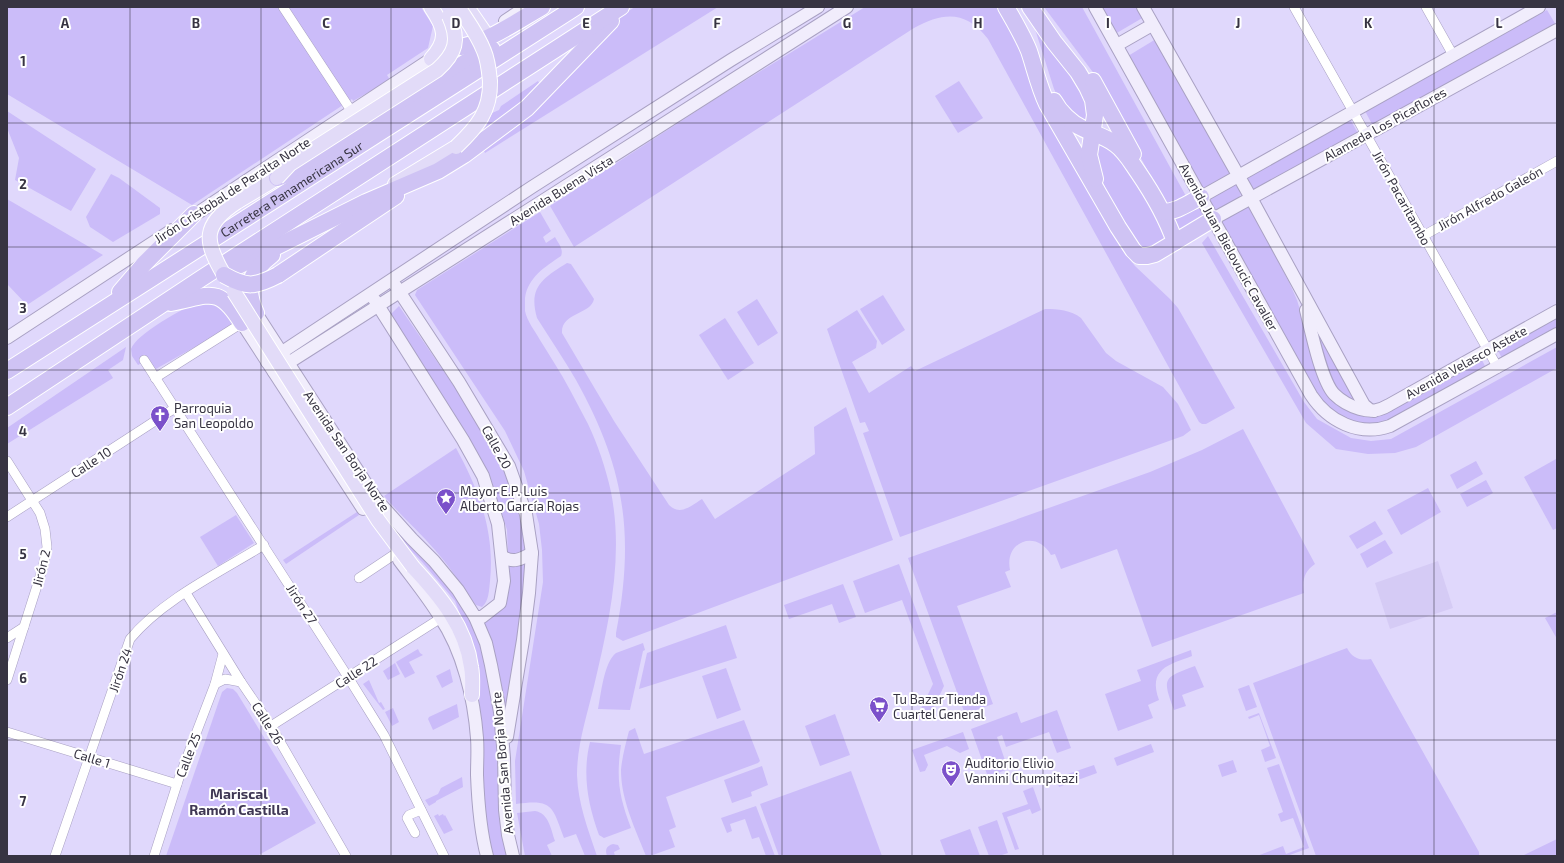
<svg xmlns="http://www.w3.org/2000/svg" width="1564" height="863" font-family="'Exo 2',sans-serif">
	<style>
		.built { fill: #d5cbf5 }
		.green { fill: #cbbcf9 }
		.lines { fill: none; stroke-linecap: round; stroke-linejoin: round }
		.street-casing { stroke: #a9a1c3; stroke-width: 10 }
		.secondary-casing { stroke: #a9a1c3; stroke-width: 14 }
		.primary-casing { stroke: #fff; stroke-width: 16 }
		.highway-casing { stroke: #fff; stroke-width: 18 }
		.street { stroke: #fff; stroke-width: 9 }
		.secondary { stroke: #f1edfc; stroke-width: 12 }
		.primary { stroke: #e2dbf8; stroke-width: 14 }
		.highway { stroke: #cfc3f4; stroke-width: 16 }
		.primary-bridge-casing { stroke: #fff; stroke-width: 16; stroke-linecap: butt }
		.highway-bridge-casing { stroke: #fff; stroke-width: 18; stroke-linecap: butt }
		.primary-bridge { stroke: #e2dbf8; stroke-width: 14 }
		.highway-bridge { stroke: #cfc3f4; stroke-width: 16 }
		.grid { fill: none; stroke: #373442; stroke-width: 1; stroke-opacity: 0.55 }
		.labels { text-anchor: middle; dominant-baseline: central; stroke-width: 4; stroke-linejoin: round; paint-order: stroke }
		.street-label { font-size: 13px; fill: #373442; stroke: #fff }
		.poi-label { font-size: 13px; fill: #373442; stroke: #fff; text-anchor: start }
		.neighbourhood-label { font-size: 14px; font-weight: bold; fill: #3f3754; stroke: #fff }
		.grid-label { font-size: 13px; text-anchor: middle; font-weight: bold; fill: #373442; stroke: #fff; stroke-width: 4; stroke-linejoin: round; paint-order: stroke }
	</style>
	<rect width="100%" height="100%" fill="#e0d8fc"/>
	<path class="built" d="M1438 561 1453 608 1390 629 1375 583Z"/>
	<g class="green">
		<path d="M7 7H421L433 26 428 48 387 75 390 80 353 101 352 99 192 205 7 94Z"/>
		<path d="M635 7H718L485 153 483 149 620 16Z"/>
		<path d="M865 7H1000L1095 202 1123 251 1135 266 1170 299 1178 308 1235 408 1206 424H1202L1199 422 988 39C966 10 943 12 914 28L574 247 550 206 720 96Z"/>
		<path d="M1023 7 1086 96 1089 124 1082 122 1060 101 1054 89 1035 29Z"/>
		<path d="M1044 7H1082L1187 198 1168 209 1101 83Z"/>
		<path d="M1100 7H1138L1144 17 1115 34Z"/>
		<path d="M1547 10 1556 25 1373 126 1365 111Z"/>
		<path d="M1156 39 1230 173 1229 176 1205 190 1201 189 1128 56Z"/>
		<path d="M538 81 542 88 472 142 486 126 492 113 499 110 501 106Z"/>
		<path d="M959 81 983 118 958 133 935 96Z"/>
		<path d="M7 111 96 169 71 211 15 180 19 158 7 128Z"/>
		<path d="M1350 119 1359 135 1254 192 1246 177Z"/>
		<path d="M1096 139 1113 147 1156 208 1166 237C1158 246 1150 249 1138 248L1115 210 1096 166Z"/>
		<path d="M111 174 119 178 160 208V214L113 242 90 227 86 217Z"/>
		<path d="M1229 185H1237L1241 194C1236 204 1225 210 1214 209L1210 201 1212 194Z"/>
		<path d="M7 199 103 255 27 305 7 284Z"/>
		<path d="M1197 204C1203 208 1205 212 1205 219L1183 231 1176 228 1173 222 1174 215Z"/>
		<path d="M1249 206 1289 282 1297 300 1320 376 1361 414 1481 358 1487 370 1400 417 1380 424H1361L1340 417 1321 402 1220 222 1221 219Z"/>
		<path d="M540 212 551 231 543 237 546 243 555 237C558 243 564 249 561 256 545 267 528 277 525 298 525 302 525 308 525 311 527 321 535 331 540 340 550 356 561 373 570 390 576 401 582 413 588 424 598 445 606 469 611 492 624 558 609 622 594 686 587 715 577 745 577 775 578 804 588 829 597 856H585L576 834 564 838C552 806 553 799 516 804L515 761 543 582 542 550 539 524 524 471 505 431 415 295 417 290Z"/>
		<path d="M1208 236 1304 402 1317 419 1351 438 1371 441 1391 439 1557 347V368L1416 447 1395 453 1368 454 1336 449 1306 423 1202 243Z"/>
		<path d="M567 263 571 264 594 299C591 315 561 312 562 333L614 421 669 505C680 516 691 506 702 499L715 519 815 454 814 427 846 407 893 540 623 641 616 637V633C635 535 625 468 576 380 564 359 550 339 537 318 528 287 543 278 567 263Z"/>
		<path d="M883 295 905 330 882 345 860 309Z"/>
		<path d="M757 299 778 333 758 346 737 312Z"/>
		<path d="M199 301 227 308 234 325 154 370 147 360 138 365 132 356 131 349C137 333 183 309 199 301Z"/>
		<path d="M399 306 484 430 504 466 521 513 527 551 523 622 508 702 503 704 483 620 509 584 507 530 490 476 389 316Z"/>
		<path d="M1045 309C1058 309 1071 310 1081 318L1106 353 1116 361 1163 387 1178 404 1191 430 1183 436 900 537 863 433 869 431 865 422 860 423 827 329 857 310 877 341 876 348 852 362 869 393 911 366 915 371Z"/>
		<path d="M1557 316V331L1503 360 1497 349Z"/>
		<path d="M725 318 754 363 728 380 699 335Z"/>
		<path d="M1316 327 1360 405 1349 401 1330 381Z"/>
		<path d="M126 347 123 360 108 370 113 378 7 444V428Z"/>
		<path d="M1243 429 1315 564C1304 571 1302 581 1304 593L1152 647 1117 549 1061 569 1055 554 1051 555C1037 529 1004 541 1010 570L1005 572 1011 587 957 606 993 704 965 714 908 558 1150 472 1202 450Z"/>
		<path d="M456 448C479 490 495 532 490 581 489 590 489 601 482 607L476 605C462 586 450 567 435 550 419 531 400 515 384 496Z"/>
		<path d="M1556 459 1557 528 1553 530 1524 477Z"/>
		<path d="M1476 461 1483 474 1457 489 1450 475Z"/>
		<path d="M1486 480 1493 493 1467 507 1460 494Z"/>
		<path d="M1428 488 1441 512 1401 535 1387 510Z"/>
		<path d="M357 512 359 515 286 564 283 560Z"/>
		<path d="M236 515 254 543 218 566 200 537Z"/>
		<path d="M1375 521 1383 534 1357 549 1349 536Z"/>
		<path d="M399 538 409 543 455 590 482 644 494 712 500 815 510 856H491L484 820 475 655 455 601 423 563Z"/>
		<path d="M1385 540 1393 553 1367 568 1360 554Z"/>
		<path d="M899 564 944 686 932 711 923 714 928 717 917 721 901 718 914 713 918 715 933 684 902 600 865 613 853 581Z"/>
		<path d="M843 584 856 617 839 623 832 604 789 619 784 605Z"/>
		<path d="M1557 612V639L1545 618Z"/>
		<path d="M726 625 737 658 639 689 647 653Z"/>
		<path d="M643 643 645 650 643 651 630 710 598 709C601 694 604 662 616 653Z"/>
		<path d="M1347 648C1352 658 1360 661 1371 659L1479 852V856H1316L1253 683Z"/>
		<path d="M418 649 420 653 423 655 409 662 415 673 405 678 396 662Z"/>
		<path d="M1191 650 1192 656C1168 665 1148 669 1159 700L1148 705 1153 718 1118 731 1105 694 1141 681 1137 670Z"/>
		<path d="M395 663 400 674 388 680 383 671Z"/>
		<path d="M1195 666 1204 687 1182 695 1186 706 1174 710C1162 677 1163 678 1195 666Z"/>
		<path d="M726 668 741 710 717 719 702 676Z"/>
		<path d="M450 669 453 682 442 688 436 676Z"/>
		<path d="M369 680 379 703 381 702 385 709 383 710 363 684Z"/>
		<path d="M1249 685 1257 707 1246 711 1238 689Z"/>
		<path d="M227 688 233 689 237 693 316 823 257 856H166L222 692Z"/>
		<path d="M457 704 459 717 433 730 428 719 429 717Z"/>
		<path d="M393 708 399 722 392 726 385 712Z"/>
		<path d="M1057 710 1071 748 1057 753 1049 732 1006 747 1002 735 997 737 1008 769 988 777 971 729 1017 712 1021 723Z"/>
		<path d="M1259 713 1276 758 1265 762 1261 750 1270 746 1259 715 1249 719 1248 717Z"/>
		<path d="M835 714 850 755 820 766 805 726Z"/>
		<path d="M744 720 760 761 758 763 666 797 676 827 669 830 675 847 650 856H646C635 828 621 800 621 770 622 757 626 743 629 731L635 728 644 754Z"/>
		<path d="M963 732 969 749 960 753 947 746 924 755 928 765 925 771 920 772 912 750Z"/>
		<path d="M590 742 621 745C616 779 619 796 631 828L604 838 599 835C588 805 582 774 590 742Z"/>
		<path d="M1151 744 1154 752 1117 766 1114 758Z"/>
		<path d="M1233 760 1237 772 1222 777 1218 765Z"/>
		<path d="M1279 764 1309 848 1287 856H1257L1283 846 1286 854 1304 847 1293 818 1281 822 1278 814 1283 812 1267 768Z"/>
		<path d="M1094 765 1097 773 1059 787 1056 778Z"/>
		<path d="M762 766 768 785 751 792 752 796 732 803 724 780Z"/>
		<path d="M851 771 882 856H779L760 804Z"/>
		<path d="M462 777 463 787 436 801V802L429 806 425 800 438 794 441 788Z"/>
		<path d="M1033 787 1041 810 1032 814 1030 809 1007 817 1019 849 1015 850 1002 813 1028 804 1023 791Z"/>
		<path d="M756 806 775 856H766L759 837 752 839 745 819 730 824 732 831 727 833 721 818Z"/>
		<path d="M535 811C549 813 551 830 555 841L547 845 552 856H525L517 813Z"/>
		<path d="M438 814 439 816 443 814 444 816 445 815 453 830 444 834 434 816Z"/>
		<path d="M997 820 1008 853 999 856H989L978 827Z"/>
		<path d="M970 829 980 856H946L940 840Z"/>
		<path d="M1557 839V856H1522Z"/>
		<path d="M613 844 618 845 620 849 614 852 615 856H607C605 850 606 846 613 844Z"/>
	</g>
	<g class="lines">
		<defs>
			<g id="street">
				<path d="M283 7 352 112"/>
				<path d="M1294 7 1498 368"/>
				<path d="M1426 7 1453 55"/>
				<path d="M1423 236 1557 161"/>
				<path d="M144 360 348 677 384 735 444 856"/>
				<path d="M155 378 242 323"/>
				<path d="M7 461 40 513 45 529 47 547 43 567 7 680"/>
				<path d="M7 517 175 408"/>
				<path d="M359 578 395 554"/>
				<path d="M186 593 241 682 271 726 346 856"/>
				<path d="M7 638 24 627"/>
				<path d="M215 684 225 679 241 682"/>
				<path d="M271 726 441 618"/>
				<path d="M7 732 177 784"/>
				<path d="M415 833 407 818 409 815 421 810"/>
				<path d="M55 856 130 639C162 600 220 572 264 545"/>
				<path d="M154 856 179 778 215 684 223 654"/>
			</g>
			<g id="secondary">
				<path d="M1095 7 1311 395C1328 421 1359 437 1390 426L1557 334"/>
				<path d="M1143 7 1251 198 1364 405 1370 410 1374 411"/>
				<path d="M505 21 526 7"/>
				<path d="M1117 45 1152 25"/>
				<path d="M1201 197 1539 7"/>
				<path d="M1213 219 1557 30"/>
				<path d="M187 220 431 59 440 55"/>
				<path d="M395 285 459 382 509 466 526 514 532 553 529 593 523 640 507 737"/>
				<path d="M374 299 463 440 483 476 498 524 504 581 500 603 482 617H475"/>
				<path d="M1306 310C1311 330 1321 380 1334 394 1341 401 1350 406 1360 409 1371 412 1379 411 1389 405L1557 311"/>
				<path d="M256 313 376 499 412 539 434 561 458 590 475 617 486 643 491 665 500 712 504 758 505 810 508 835 513 856"/>
				<path d="M242 323 363 509"/>
				<path d="M7 338 172 230"/>
				<path d="M267 362 532 187 731 60 818 7"/>
				<path d="M274 372 847 7"/>
				<path d="M502 556C512 564 522 559 532 553"/>
				<path d="M399 560C413 579 428 597 440 617 463 651 474 698 477 738 478 750 477 762 477 775 478 801 480 830 487 856"/>
			</g>
			<g id="primary">
				<path d="M467 7 485 33"/>
				<path d="M431 59C449 39 445 28 431 7"/>
				<path d="M395 184 456 147"/>
				<path d="M237 202 277 178"/>
				<path d="M413 567C440 596 466 627 471 667 473 676 472 686 472 695"/>
			</g>
			<g id="highway">
				<path d="M1006 7C1014 21 1023 36 1029 51 1035 69 1039 87 1047 104L1118 227 1133 250 1139 256H1147L1155 254 1213 219"/>
				<path d="M1030 7 1054 42 1078 72 1087 87 1093 100 1095 115 1089 155 1095 179"/>
				<path d="M461 47C491 40 516 22 542 7"/>
				<path d="M1093 81 1133 154"/>
				<path d="M1054 101C1060 112 1071 123 1082 128 1093 134 1105 136 1115 144 1125 151 1131 162 1138 172 1153 194 1166 216 1175 242"/>
				<path d="M277 178 288 174 466 62 492 49"/>
				<path d="M1163 212C1177 212 1188 203 1201 197"/>
				<path d="M232 269 366 202 438 171 464 155 527 108 611 21"/>
				<path d="M278 275 396 196"/>
				<path d="M120 292 144 264 194 214"/>
				<path d="M171 303C209 296 218 284 242 323"/>
				<path d="M256 313C244 287 250 272 272 255"/>
				<path id="s1" d="M7 371 576 7"/>
				<path d="M7 407 202 278 621 7"/>
			</g>
		</defs>
		<use href="#street" class="street-casing"/>
		<use href="#secondary" class="secondary-casing"/>
		<use href="#primary" class="primary-casing"/>
		<use href="#highway" class="highway-casing"/>
		<use href="#street" class="street"/>
		<use href="#secondary" class="secondary"/>
		<use href="#primary" class="primary"/>
		<use href="#highway" class="highway"/>
		<defs>
			<g id="primary-bridge">
				<path d="M456 147C477 127 491 111 490 81 489 71 488 60 484 51 478 35 468 22 459 8"/>
				<path d="M277 178 290 164 437 70C456 53 460 40 449 16"/>
				<path d="M224 275C204 241 202 225 237 202"/>
				<path d="M234 292 378 520 413 567"/>
			</g>
			<path id="highway-bridge" d="M224 275C247 288 255 287 278 275"/>
		</defs>
		<use href="#primary-bridge" class="primary-bridge-casing"/>
		<use href="#highway-bridge" class="highway-bridge-casing"/>
		<use href="#primary-bridge" class="primary-bridge"/>
		<use href="#highway-bridge" class="highway-bridge"/>
	</g>
	<path class="grid" d="M130 7V856M261 7V856M391 7V856M521 7V856M652 7V856M782 7V856M912 7V856M1043 7V856M1173 7V856M1303 7V856M1434 7V856M7 123H1557M7 247H1557M7 370H1557M7 493H1557M7 616H1557M7 740H1557"/>
	<defs>
		<symbol id="church-pin" viewBox="-11 -11 22 30"><path d="M0 17L-7.5 6A9.5 9.5 0 1 1 7.5 6Z" fill="#7b51ca" stroke="#fff"/><path d="M-1.2-6h2.4v3.5h3.3v2.4h-3.3V6h-2.4V-.1h-3.3v-2.4h3.3Z" fill="#fff"/></symbol>
		<symbol id="sight-pin" viewBox="-11 -11 22 30"><path d="M0 17L-7.5 6A9.5 9.5 0 1 1 7.5 6Z" fill="#7b51ca" stroke="#fff"/><path d="M0-6L1.8-2.2L6-1.7L2.9 1.2L3.7 5.4L0 3.3L-3.7 5.4L-2.9 1.2L-6-1.7L-1.8-2.2Z" fill="#fff"/></symbol>
		<symbol id="supermarket-pin" viewBox="-11 -11 22 30"><path d="M0 17L-7.5 6A9.5 9.5 0 1 1 7.5 6Z" fill="#7b51ca" stroke="#fff"/><path d="M-6-5.5h2.5l.6 2H6L4.5 2H-2.5L-4.4-4H-6ZM-1.5 3.2a1.3 1.3 0 1 0 .1 0ZM3 3.2a1.3 1.3 0 1 0 .1 0Z" fill="#fff"/></symbol>
		<symbol id="theatre-pin" viewBox="-11 -11 22 30"><path d="M0 17L-7.5 6A9.5 9.5 0 1 1 7.5 6Z" fill="#7b51ca" stroke="#fff"/><path d="M-5-5.5Q0-4 5-5.5V0Q5 5 0 6Q-5 5-5 0ZM-3.3-2.5H-1v1.5H-3.3ZM1-2.5H3.3v1.5H1ZM-2.8 1Q0 5.5 2.8 1Z" fill="#fff"/></symbol>
	</defs>
	<g fill-rule="evenodd">
		<use href="#church-pin" x="149" y="404" width="22" height="30"/>
		<use href="#sight-pin" x="435" y="487" width="22" height="30"/>
		<use href="#supermarket-pin" x="868" y="695" width="22" height="30"/>
		<use href="#theatre-pin" x="940" y="759" width="22" height="30"/>
	</g>
	<g class="labels">
		<g class="street-label">
			<text transform="translate(1385 124) rotate(-29)">Alameda Los Picaflores</text>
			<text stroke="none"><textPath href="#s1" startOffset="338">Carretera Panamericana Sur</textPath></text>
			<text transform="translate(232 190) rotate(-33)">Jirón Cristobal de Peralta Norte</text>
			<text transform="translate(561 190) rotate(-32)">Avenida Buena Vista</text>
			<text transform="translate(1402 198) rotate(61)">Jirón Pacaritambo</text>
			<text transform="translate(1490 198) rotate(-29)">Jirón Alfredo Galeón</text>
			<text transform="translate(1229 247) rotate(61)">Avenida Juan Bielovucic Cavalier</text>
			<text transform="translate(1466 362) rotate(-29)">Avenida Velasco Astete</text>
			<text transform="translate(497 447) rotate(61)">Calle 20</text>
			<text transform="translate(347 451) rotate(56)">Avenida San Borja Norte</text>
			<text transform="translate(91 462) rotate(-33)">Calle 10</text>
			<text transform="translate(41 568) rotate(-76)">Jirón 2</text>
			<text transform="translate(302 604) rotate(57)">Jirón 27</text>
			<text transform="translate(120 670) rotate(-71)">Jirón 24</text>
			<text transform="translate(356 672) rotate(-33)">Calle 22</text>
			<text transform="translate(268 723) rotate(58)">Calle 26</text>
			<text transform="translate(188 755) rotate(-69)">Calle 25</text>
			<text transform="translate(92 758) rotate(17)">Calle 1</text>
			<text transform="translate(502 763) rotate(-95)">Avenida San Borja Norte</text>
		</g>
		<g class="poi-label">
			<text x="174" y="408">Parroquia<tspan x="174" dy="15">San Leopoldo</tspan></text>
			<text x="460" y="491">Mayor E.P. Luis<tspan x="460" dy="15">Alberto García Rojas</tspan></text>
			<text x="893" y="699">Tu Bazar Tienda<tspan x="893" dy="15">Cuartel General</tspan></text>
			<text x="965" y="763">Auditorio Elivio<tspan x="965" dy="15">Vannini Chumpitazi</tspan></text>
		</g>
		<g class="neighbourhood-label">
			<text x="239" y="793">Mariscal<tspan x="239" dy="16">Ramón Castilla</tspan></text>
		</g>
	</g>
	<g class="grid-label">
		<text x="65" y="28">A</text>
		<text x="196" y="28">B</text>
		<text x="326" y="28">C</text>
		<text x="456" y="28">D</text>
		<text x="586" y="28">E</text>
		<text x="717" y="28">F</text>
		<text x="847" y="28">G</text>
		<text x="978" y="28">H</text>
		<text x="1108" y="28">I</text>
		<text x="1238" y="28">J</text>
		<text x="1368" y="28">K</text>
		<text x="1499" y="28">L</text>
		<text x="23" y="66">1</text>
		<text x="23" y="189">2</text>
		<text x="23" y="313">3</text>
		<text x="23" y="436">4</text>
		<text x="23" y="559">5</text>
		<text x="23" y="683">6</text>
		<text x="23" y="806">7</text>
	</g>
	<rect width="1564" height="863" fill="none" stroke="#373442" stroke-width="16"/>
</svg>
